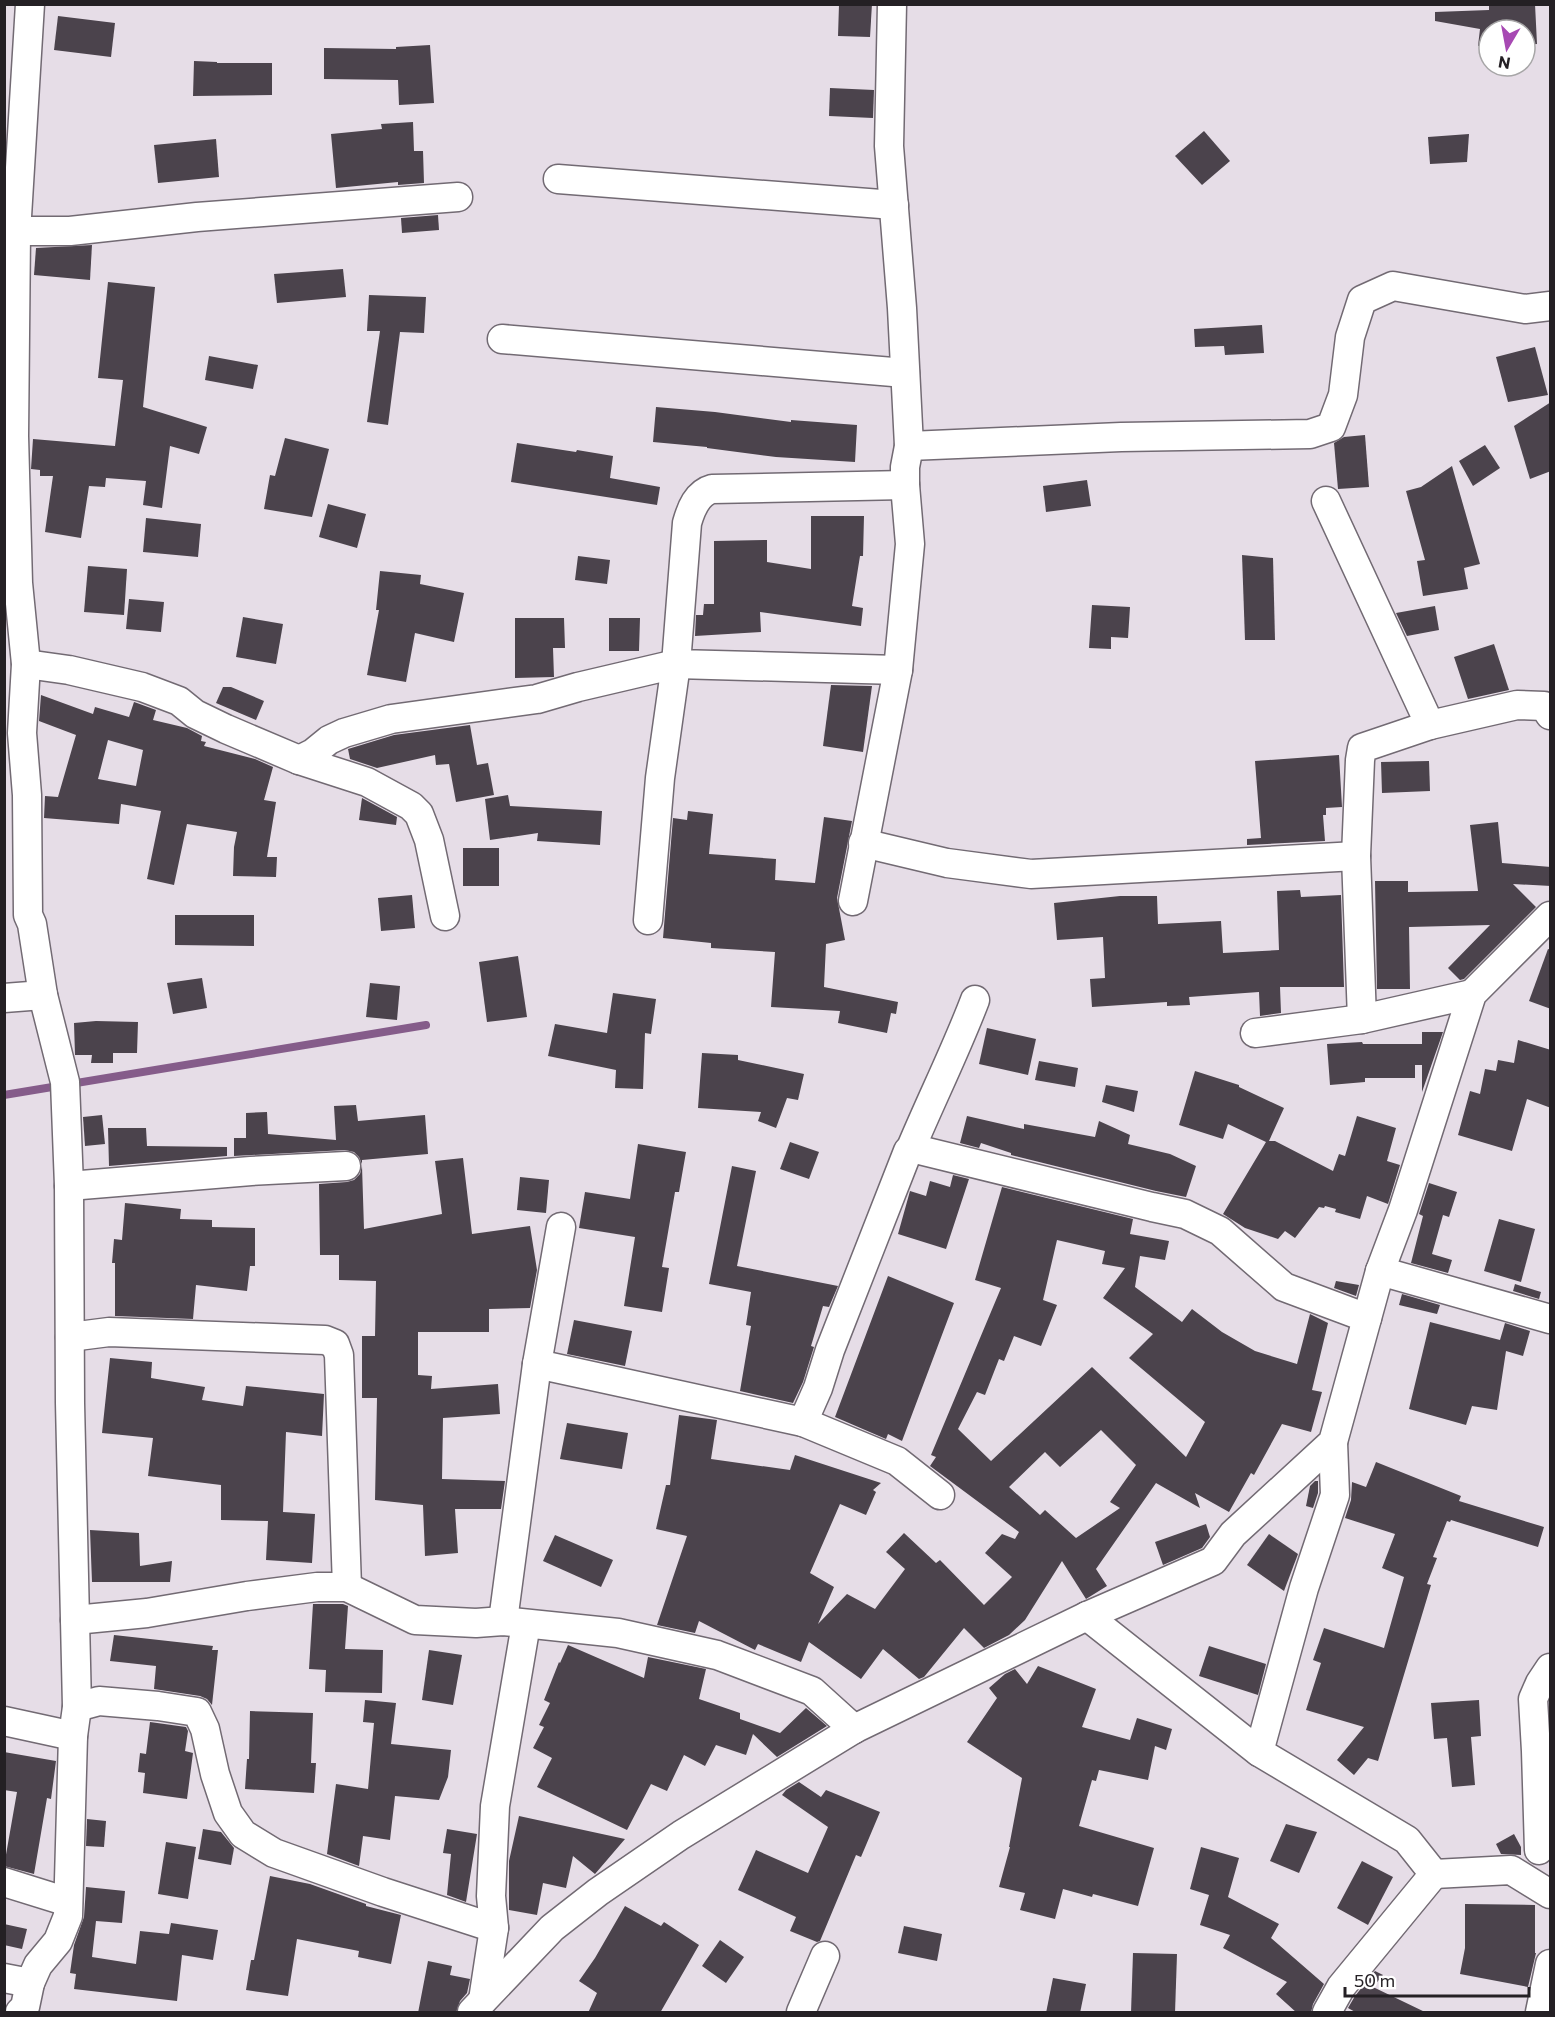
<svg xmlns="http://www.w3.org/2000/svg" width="1555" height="2017" font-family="Commissioner,sans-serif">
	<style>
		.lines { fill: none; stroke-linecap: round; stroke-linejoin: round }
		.stream { stroke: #855c8a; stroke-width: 8 }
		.building { fill: #4b434c; fill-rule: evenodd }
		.minor-casing { stroke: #726a73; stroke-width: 31 }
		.minor { stroke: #fff; stroke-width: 28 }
	</style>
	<rect width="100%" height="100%" fill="#e6dde7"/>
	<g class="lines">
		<path class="stream" d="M4 1095 426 1025"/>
	</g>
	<g class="building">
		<path d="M839 4H872L870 37 838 36Z"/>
		<path d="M1489 4H1535L1537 44 1525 45V30H1489V46H1478L1480 29 1435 21V12L1489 10Z"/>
		<path d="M58 16 115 23 111 57 54 50Z"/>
		<path d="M430 45 434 103 399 105 398 80 324 79V48L396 49V47Z"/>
		<path d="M194 61 217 62V63H272V95L193 96Z"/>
		<path d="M830 88 874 90 873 118 829 116Z"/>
		<path d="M413 122 414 151H423L424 183 398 185V182L336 188 331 134 382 129 381 124Z"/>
		<path d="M1204 131 1230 161 1202 185 1175 156Z"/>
		<path d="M1469 134 1467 162 1430 164 1428 137Z"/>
		<path d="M216 139 219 177 158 183 154 145Z"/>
		<path d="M438 215 439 230 402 233 401 218Z"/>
		<path d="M92 245 90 280 34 275 36 248Z"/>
		<path d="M343 269 346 297 277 303 274 274Z"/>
		<path d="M108 282 155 287 143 407 207 427 199 454 170 446 162 508 143 505 146 481 106 478 105 487 89 486 81 538 45 532 53 476H40V470L31 469 33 439 115 446 123 380 98 378Z"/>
		<path d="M369 295 426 297 424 333 400 332 388 425 367 422 380 331H367Z"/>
		<path d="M1262 325 1264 353 1225 355 1224 346 1195 347 1194 329Z"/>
		<path d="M1535 347 1548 395 1508 402 1496 357Z"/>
		<path d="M209 356 258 365 253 389 205 380Z"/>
		<path d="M1551 402V471L1530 479 1514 426Z"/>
		<path d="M656 407 715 412 791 422V420L857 425 855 462 776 457 707 448V447L653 442Z"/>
		<path d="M1365 435 1369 487 1338 489 1334 443 1344 437Z"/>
		<path d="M285 438 329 449 312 517 264 509 270 475 275 476Z"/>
		<path d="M517 443 576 452 577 450 613 456 610 478 660 487 657 505 511 482Z"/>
		<path d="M1485 445 1500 468 1473 486 1459 461Z"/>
		<path d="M1452 466 1480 564 1464 568 1468 589 1423 596 1417 561 1425 560 1406 491 1421 487Z"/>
		<path d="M1087 480 1091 506 1046 512 1043 486Z"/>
		<path d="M328 504 366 514 357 548 319 537Z"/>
		<path d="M811 516H864L863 556H860L852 606 863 608 861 626 760 612 761 632 695 636 696 615H703L704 604H714V541L767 540V562L811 569Z"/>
		<path d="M146 518 201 524 198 557 143 552Z"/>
		<path d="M1242 555 1273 558 1275 640H1245Z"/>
		<path d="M578 556 610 560 607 584 575 580Z"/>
		<path d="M88 566 127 569 124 615 84 612Z"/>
		<path d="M380 571 421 575 420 584 464 593 454 642 415 633 406 682 367 675 379 610H376Z"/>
		<path d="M129 599 164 602 161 632 126 629Z"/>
		<path d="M1092 605 1130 607 1128 638 1111 637V649L1089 648Z"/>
		<path d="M1435 606 1439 630 1407 636 1396 613Z"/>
		<path d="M243 617 283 624 276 664 236 657Z"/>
		<path d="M515 618H564L565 648H553L554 677 515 678Z"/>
		<path d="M609 618H640L639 651H609Z"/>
		<path d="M1494 644 1509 690 1468 699 1454 657Z"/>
		<path d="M831 685 872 686 863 752 823 746Z"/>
		<path d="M223 687H231L264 701 256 720 216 703Z"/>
		<path d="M41 695 93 714 95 707 129 717 134 702 137 703 156 710 153 720 187 728 202 736 201 741 206 742 204 746 255 759 273 767 264 800 276 802 267 857H277L276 877 233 876 234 847 237 832 187 824 174 885 147 879 161 811 121 804 119 824 44 818 45 796 58 797 76 735 39 721ZM108 740 143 750 136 786 98 779Z"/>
		<path d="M470 725 477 765 488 763 494 795 456 802 449 764 436 765 435 755 377 768 350 759 348 749 394 735Z"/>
		<path d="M1339 755 1342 807 1326 808V815H1323L1325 841 1247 845V839L1261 838 1255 761Z"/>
		<path d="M1429 761 1430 791 1382 793 1381 762Z"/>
		<path d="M508 795 510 806 602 811 600 845 537 841 538 833 490 840 485 799Z"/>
		<path d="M362 798 397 817 396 825 359 820Z"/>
		<path d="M688 811 713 814 709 854 776 859 775 880 815 883 824 817 852 821 837 898 845 940 826 944 824 987 898 1002 896 1014 891 1013 887 1033 838 1023 840 1011 771 1007 775 952 711 948V943L663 938 673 818 687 820Z"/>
		<path d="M1498 822 1502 863 1551 867V886L1513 884 1536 907 1464 979 1460 980 1448 968 1490 925 1409 927 1410 989H1377L1375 881H1408V892L1478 891 1470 825Z"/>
		<rect x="463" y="848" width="36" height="38"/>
		<path d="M1300 890 1301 897 1341 895 1344 987H1280L1281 1013 1260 1016 1259 992 1189 997 1190 1005 1167 1006V1002L1092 1007 1090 979 1105 978 1103 937 1057 940 1054 903 1120 896H1157L1158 924 1221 921 1223 953 1279 950 1277 891Z"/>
		<path d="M412 895 415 928 381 931 378 898Z"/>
		<path d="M175 915H254V946L175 945Z"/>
		<path d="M1548 949 1551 950V1009L1529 1001Z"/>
		<path d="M518 956 527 1017 487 1022 479 962Z"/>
		<path d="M202 978 207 1008 173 1014 167 983Z"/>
		<path d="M370 983 400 986 397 1020 366 1017Z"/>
		<path d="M613 993 656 999 651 1034 645 1033 643 1089 615 1088 616 1070 548 1056 555 1024 607 1033Z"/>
		<path d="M96 1021 138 1022 137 1053H113V1063H91L92 1055H75L74 1023Z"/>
		<path d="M987 1028 1036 1039 1028 1075 979 1064Z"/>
		<path d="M1422 1032H1443L1422 1092V1065H1415V1078H1365V1082L1330 1085 1327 1044 1362 1042 1363 1044H1422Z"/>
		<path d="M1518 1040 1551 1050V1108L1527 1099 1512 1151 1458 1135 1470 1091 1480 1094 1485 1069 1496 1071 1498 1060 1514 1063Z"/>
		<path d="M702 1053 738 1055V1060L804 1074 798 1100 787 1098 776 1128 758 1121 761 1112 698 1108Z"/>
		<path d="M1039 1061 1078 1068 1075 1087 1035 1080Z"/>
		<path d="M1195 1071 1239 1085V1087L1284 1108 1269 1141H1275L1333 1171 1339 1154 1345 1156 1357 1116 1396 1128 1387 1161 1400 1165 1388 1204 1367 1196 1360 1219 1335 1212 1336 1209 1325 1206 1324 1208 1319 1207 1295 1238 1285 1231 1278 1239 1245 1228 1223 1214 1266 1142 1228 1124 1223 1139 1179 1125Z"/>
		<path d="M1106 1085 1138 1091 1134 1112 1102 1102Z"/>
		<path d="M356 1105 358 1121 425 1115 428 1154 362 1160V1164L359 1157 354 1152 345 1150 234 1156V1138H246V1113L267 1112 268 1134 336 1140 334 1106Z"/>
		<path d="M102 1115 105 1144 85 1146 83 1117Z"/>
		<path d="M967 1116 1024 1129V1124L1095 1137 1099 1121 1130 1135 1128 1144 1170 1154 1196 1166 1186 1197 1156 1191 1011 1155V1153L981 1143 979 1148 960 1143Z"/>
		<path d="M108 1128H146L147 1146 227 1147V1156L109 1166Z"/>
		<path d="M790 1142 819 1152 809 1179 780 1169Z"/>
		<path d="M638 1144 686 1152 679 1192H675L662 1267 669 1268 662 1312 624 1306 635 1237 579 1228 585 1192 630 1199Z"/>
		<path d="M463 1158 472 1234 530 1226 537 1270 530 1308 489 1309V1332H418V1375L432 1376 431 1389 498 1384 500 1414 443 1418 442 1479 505 1481 501 1509H455L458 1553 425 1556 423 1505 375 1500 377 1398H362V1336H375L376 1281 339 1280V1255H320L319 1184 347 1182 354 1180 360 1174 362 1166 364 1229 442 1214 435 1161Z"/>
		<path d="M732 1166 756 1171 737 1266 838 1286 829 1307 823 1306 811 1346 814 1347 803 1382 793 1403 740 1391 751 1326 746 1325 751 1292 709 1284Z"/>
		<path d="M953 1175 969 1179 946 1249 898 1234 910 1191 926 1196 930 1181 950 1187Z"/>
		<path d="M520 1177 549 1180 546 1213 517 1210Z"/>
		<path d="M1429 1183 1457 1192 1449 1217 1443 1215 1432 1254 1452 1260 1448 1273 1411 1263 1423 1216 1419 1214Z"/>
		<path d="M1002 1187 1133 1219 1130 1234 1169 1241 1165 1260 1140 1256 1135 1287 1182 1322 1192 1309 1222 1332 1255 1351 1297 1364 1310 1314 1328 1323 1312 1390 1322 1392 1311 1432 1282 1424 1254 1475 1251 1473 1229 1512 1195 1493 1200 1508 1156 1483 1096 1569 1107 1586 1086 1599 1062 1561 1025 1620 1009 1635 984 1648 964 1628 924 1677 919 1679 883 1649 861 1679 809 1642 801 1662 758 1644 755 1650 699 1621 695 1633 657 1625 687 1536 656 1529 666 1485H670L679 1415 717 1420 711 1459 790 1470 795 1455 881 1483 873 1490 876 1492 866 1515 840 1504 810 1573 834 1587 818 1624 847 1594 875 1609 905 1569 886 1552 904 1533 936 1563 940 1560 984 1605 1012 1577 985 1553 1002 1534 1015 1539 1019 1532 930 1466 936 1457 931 1455 1001 1288 975 1280ZM1057 1240 1105 1251 1102 1264 1125 1268 1103 1298 1153 1334 1129 1358 1205 1422 1186 1457 1092 1367 991 1461 958 1429 977 1392 985 1395 999 1359 1004 1361 1014 1336 1041 1346 1057 1305 1043 1300ZM1101 1430 1136 1465 1110 1502 1120 1508 1076 1538 1045 1510 1040 1515 1009 1487 1045 1452 1060 1467Z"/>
		<path d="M125 1203 181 1209 180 1219 212 1220V1227L255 1228V1266H250L247 1291 196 1285 193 1319 115 1316V1263H112L114 1239 122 1240Z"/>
		<path d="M1499 1219 1535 1229 1521 1282 1484 1271Z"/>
		<path d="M888 1276 954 1303 902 1441 888 1434 886 1439 835 1417Z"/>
		<path d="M1336 1281 1359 1285 1356 1296 1334 1288Z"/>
		<path d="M1515 1284 1541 1292 1539 1299 1513 1291Z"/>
		<path d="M1402 1294 1440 1305 1437 1314 1399 1305Z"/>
		<path d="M574 1320 632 1331 625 1366 567 1354Z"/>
		<path d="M1430 1322 1500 1340 1505 1323 1530 1331 1523 1356 1506 1351 1497 1410 1472 1406 1466 1425 1409 1409Z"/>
		<path d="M110 1358 152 1362 151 1378 205 1387 202 1400 243 1406 246 1386 324 1394 322 1436 286 1432 283 1512 315 1514 312 1563 266 1560 268 1521 221 1520V1485L148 1476 153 1438 102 1433Z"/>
		<path d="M567 1423 628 1433 622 1469 560 1459Z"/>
		<path d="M1376 1462 1461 1496 1459 1501 1544 1527 1538 1547 1451 1520 1450 1522 1447 1521 1433 1557 1437 1558 1427 1584 1431 1585 1378 1761 1368 1758 1354 1775 1337 1760 1364 1727 1306 1710 1321 1663 1313 1660 1324 1628 1384 1648 1404 1577 1382 1568 1395 1534 1345 1518 1351 1500 1352 1482 1366 1487Z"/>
		<path d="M1315 1481H1318V1493L1313 1508 1306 1506 1310 1486Z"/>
		<path d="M1206 1524 1210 1537 1202 1548 1163 1565 1155 1542Z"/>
		<path d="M90 1530 139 1533 140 1566 172 1561 170 1582H92Z"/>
		<path d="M1269 1534 1298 1554 1284 1591 1247 1565Z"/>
		<path d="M555 1535 613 1560 601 1587 543 1561Z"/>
		<path d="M313 1604H343L348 1606 345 1649 383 1650 382 1693 325 1692 326 1670 309 1669Z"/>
		<path d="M114 1635 213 1646 212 1650H218L212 1705 207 1699 200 1696 154 1689 156 1666 110 1661Z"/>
		<path d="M568 1645 644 1678 648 1657 706 1669 699 1699 740 1713V1719L780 1733 806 1708 827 1726 777 1757 753 1734 746 1755 716 1745 705 1766 684 1755 667 1791 651 1784 627 1830 537 1787 552 1758 533 1748 544 1727 539 1725 550 1703 544 1700 559 1662 560 1663Z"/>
		<path d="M1209 1646 1266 1664 1258 1695 1199 1676Z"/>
		<path d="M429 1650 462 1655 453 1705 422 1700Z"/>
		<path d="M1038 1666 1096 1689 1082 1727 1130 1740 1137 1718 1172 1729 1166 1750 1155 1746 1148 1780 1099 1770 1096 1781 1092 1780 1079 1826 1154 1848 1138 1906 1093 1894 1092 1897 1063 1889 1055 1919 1020 1910 1025 1893 999 1887 1010 1847H1009L1022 1778 967 1742 997 1698 989 1688 1005 1674 1015 1669 1027 1684Z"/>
		<path d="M365 1700 396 1703 391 1744 451 1750 448 1777 439 1800 395 1796 390 1840 363 1836 359 1866 327 1854 336 1784 368 1789 374 1723 363 1722Z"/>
		<path d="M1479 1700 1481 1736 1471 1737 1475 1785 1452 1787 1447 1738 1434 1739 1431 1703Z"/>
		<path d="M250 1711 313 1713 311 1763H316L314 1793 245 1789 247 1759H249Z"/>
		<path d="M150 1722 186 1727 188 1731 185 1751 193 1753 187 1799 143 1793 145 1773 138 1772 140 1753 146 1754Z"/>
		<path d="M4 1752 56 1761 51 1799 47 1798 34 1874 4 1866 17 1792 4 1790Z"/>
		<path d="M799 1782 821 1797 826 1790 880 1812 861 1857 856 1855 820 1941 817 1942 790 1931 796 1917 738 1890 756 1850 808 1873 828 1827 782 1795 786 1790Z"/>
		<path d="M519 1816 625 1839 595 1874 573 1856 566 1888 543 1883 537 1915 509 1910V1861Z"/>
		<path d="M87 1819 106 1821 104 1847 86 1846Z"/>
		<path d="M1286 1824 1317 1832 1299 1873 1270 1861Z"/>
		<path d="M203 1829 221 1832 234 1848 231 1865 198 1859Z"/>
		<path d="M447 1829 477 1834 466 1902 447 1895 451 1854 443 1853Z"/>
		<path d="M1514 1834 1521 1847V1855L1501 1854 1496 1844Z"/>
		<path d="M166 1842 196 1847 188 1899 158 1894Z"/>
		<path d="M1201 1847 1239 1858 1228 1897 1279 1924 1271 1938 1324 1984 1313 2004 1311 2013H1297L1276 1994 1287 1982 1223 1948 1230 1935 1200 1925 1209 1895 1190 1889Z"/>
		<path d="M1362 1861 1393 1877 1368 1925 1337 1908Z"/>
		<path d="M270 1876 310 1884 366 1904V1906L401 1915 391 1964 358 1957 359 1951 297 1939 288 1996 246 1990 251 1960H254Z"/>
		<path d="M86 1887 125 1891 122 1923 96 1921 92 1957 136 1964 140 1931 169 1934 171 1923 218 1930 213 1960 182 1955 177 2001 74 1989 76 1974 70 1973 74 1945 84 1917Z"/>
		<path d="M1465 1904 1535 1905V1953H1536L1528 1987 1460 1974 1465 1948Z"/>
		<path d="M625 1906 661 1926 664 1922 699 1945 660 2013H588L597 1993 579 1981 595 1958Z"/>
		<path d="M4 1924 27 1929 22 1949 4 1945Z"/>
		<path d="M904 1926 942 1934 937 1961 898 1953Z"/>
		<path d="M720 1940 744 1957 726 1983 702 1966Z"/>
		<path d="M1133 1953 1177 1954 1175 2013H1131Z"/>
		<path d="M428 1961 452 1966 450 1975 470 1979 467 1993 460 2001 456 2013H418Z"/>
		<path d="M1375 1971 1383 1975 1373 1987 1427 2013H1357L1348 2008 1355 1996Z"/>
		<path d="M1053 1978 1086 1984 1080 2013H1046Z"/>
	</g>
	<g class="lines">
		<defs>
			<g id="minor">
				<path d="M558 179 894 205"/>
				<path d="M4 231H70L197 217 458 197"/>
				<path d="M502 339 905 373"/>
				<path d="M909 446 1121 437 1310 434 1331 427 1343 395 1350 337 1362 300 1393 286 1525 309 1550 306"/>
				<path d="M1326 501 1430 725 1517 705 1544 706 1550 715"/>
				<path d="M26 664 69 670 142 687 179 701 195 714 226 729 299 760 367 782 411 806 419 814 429 840 445 916"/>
				<path d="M898 670 676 664 687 523C691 509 697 493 712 489L905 485"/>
				<path d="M299 760 313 753 329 740 344 733 391 719 537 699 578 687 676 664 660 778 648 920"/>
				<path d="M863 843 947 863 1031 874 1356 856"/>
				<path d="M853 901 898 670 910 544 905 485V467L909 446 902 308 889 146 892 4"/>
				<path d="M4 998 43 995"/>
				<path d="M1362 1019 1356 856 1360 760 1362 748 1430 725"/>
				<path d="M1255 1033 1362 1019 1472 994"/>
				<path d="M911 1148 1152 1207 1185 1214 1220 1231 1284 1287 1367 1318"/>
				<path d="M69 1186 251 1171 346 1166"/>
				<path d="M1380 1271 1550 1319"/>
				<path d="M70 1337 109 1332 325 1340 335 1344 339 1355 347 1587"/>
				<path d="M537 1364 561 1227"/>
				<path d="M803 1422 897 1461 940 1495"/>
				<path d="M1087 1616 1259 1752"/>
				<path d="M75 1620 147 1613 247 1596 317 1587H347L415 1620 476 1623 503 1621 618 1633 717 1655 812 1691 854 1729"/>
				<path d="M503 1621 537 1364 803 1422 818 1388 830 1350 908 1151 911 1148C932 1098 956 1050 975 1000"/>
				<path d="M77 1707 99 1701 158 1706 197 1712 205 1729 215 1774 228 1813 243 1834 274 1853 383 1892 494 1928"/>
				<path d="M4 1721 73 1736"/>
				<path d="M1539 1850 1536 1751 1533 1699 1540 1683 1550 1668"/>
				<path d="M1434 1874 1511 1870 1550 1894"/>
				<path d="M4 1882 68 1902"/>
				<path d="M4 1978 30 1983"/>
				<path d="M483 2000 494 1928 491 1896 495 1806 526 1624"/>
				<path d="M20 2012 25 2007 30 1983 38 1965 58 1941 68 1916 73 1736 77 1707 70 1403 69 1186 65 1082 43 995 32 924 28 915 27 795 22 733 26 664 18 583 14 436 16 233 30 4"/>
				<path d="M472 2012 552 1928 598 1892 681 1835 854 1729 1087 1616 1213 1561 1233 1534 1333 1442 1380 1271 1403 1210 1472 994 1550 916"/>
				<path d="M801 2012 825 1956"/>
				<path d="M1327 2012 1341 1987 1434 1874 1407 1840 1259 1752 1304 1588 1335 1495 1333 1442"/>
				<path d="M1540 2012 1550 1964"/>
			</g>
		</defs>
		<use href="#minor" class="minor-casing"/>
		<use href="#minor" class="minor"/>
	</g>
	<rect width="1555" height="2017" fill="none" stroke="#242024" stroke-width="12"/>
	<g transform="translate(1507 48) rotate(190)"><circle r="28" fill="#ffffff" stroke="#a7a6a7" stroke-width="1.5"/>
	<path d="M0-4.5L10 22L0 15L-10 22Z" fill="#a749b3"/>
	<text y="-9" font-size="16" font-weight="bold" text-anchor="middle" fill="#242024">N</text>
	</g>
	<path d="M1345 1987v9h184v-9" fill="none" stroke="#242024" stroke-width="3"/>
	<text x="1354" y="1987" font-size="18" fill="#242024" stroke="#ffffff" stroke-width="4.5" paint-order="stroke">50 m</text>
</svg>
